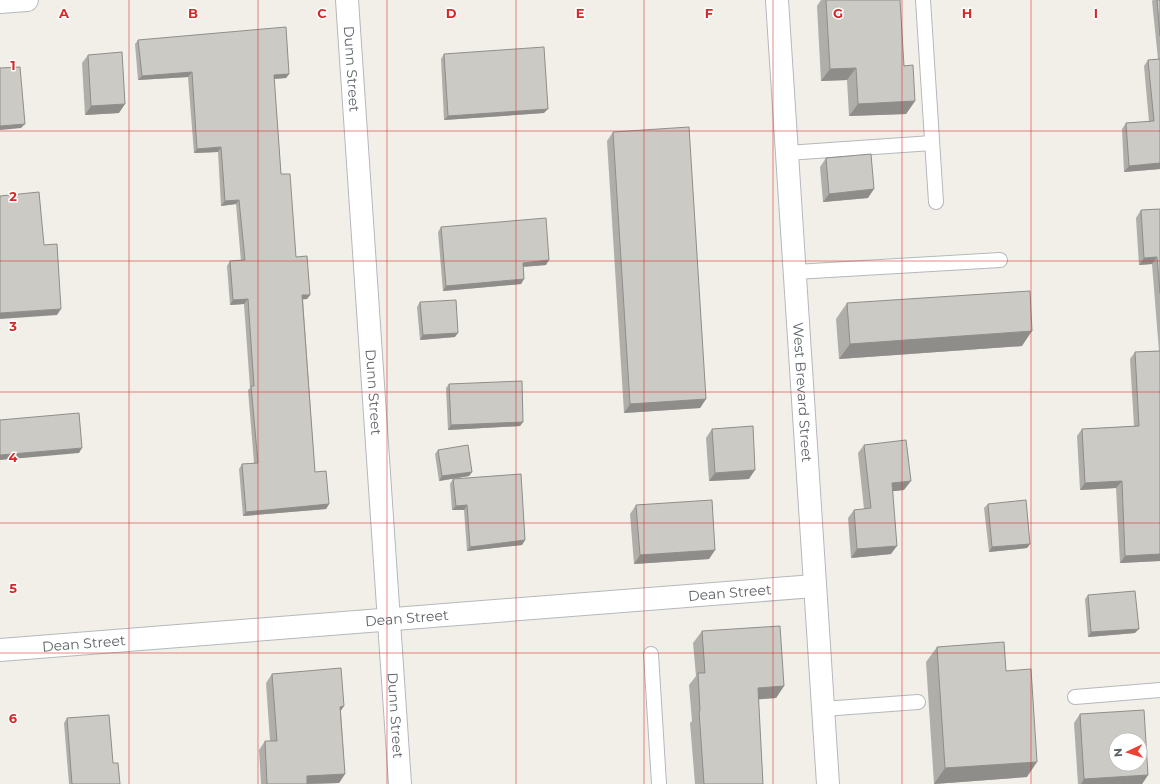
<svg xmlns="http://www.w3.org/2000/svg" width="1160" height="784" font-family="Montserrat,sans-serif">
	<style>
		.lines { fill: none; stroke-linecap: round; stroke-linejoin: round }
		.service-casing { stroke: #b5b8bc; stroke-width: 16 }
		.minor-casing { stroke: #b5b8bc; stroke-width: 24 }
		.tertiary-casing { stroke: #b5b8bc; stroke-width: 24 }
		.service { stroke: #fff; stroke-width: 14 }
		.minor { stroke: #fff; stroke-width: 22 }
		.tertiary { stroke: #fff; stroke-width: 22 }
		.wall { fill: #afaea9 }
		.shaded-wall { fill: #8f8d8a }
		.building { fill: #cccac5; stroke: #8f8d8a; fill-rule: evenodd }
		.grid { fill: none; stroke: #d62828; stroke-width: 1; stroke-opacity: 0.55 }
		.labels { text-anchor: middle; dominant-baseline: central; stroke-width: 3; stroke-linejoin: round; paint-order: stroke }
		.street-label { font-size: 14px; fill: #5f6368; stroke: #fff }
		.grid-label { font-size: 13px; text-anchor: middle; font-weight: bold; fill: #d62828; stroke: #fff; stroke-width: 3; stroke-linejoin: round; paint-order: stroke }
	</style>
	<rect width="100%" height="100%" fill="#f1efe8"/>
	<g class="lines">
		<defs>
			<g id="service">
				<path d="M923 0 936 202"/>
				<path d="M787 153 932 143"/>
				<path d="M795 272 1000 260"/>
				<path d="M651 654 659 784"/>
				<path d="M1075 697 1160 690"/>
				<path d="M823 709 918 702"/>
			</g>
			<g id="minor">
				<path id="s1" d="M347 0 400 784"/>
				<path d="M0 2 27 0"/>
				<path id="s2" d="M0 650 814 586"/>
			</g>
			<g id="tertiary">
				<path id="s3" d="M777 0 828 784"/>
			</g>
		</defs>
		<use href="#service" class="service-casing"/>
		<use href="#minor" class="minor-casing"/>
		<use href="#tertiary" class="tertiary-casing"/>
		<use href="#service" class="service"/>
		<use href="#minor" class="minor"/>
		<use href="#tertiary" class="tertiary"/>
	</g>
	<g class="wall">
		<path d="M821 0H900L904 66 915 101 906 114 849 116 847 80 821 81 817 6Z"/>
		<path d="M1153 0H1160V169L1124 172 1122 129 1126 123 1149 122 1144 66 1148 60 1158 59 1152 1Z"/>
		<path d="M138 40 289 74 286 78 274 79 281 174 296 257 310 295 307 299H303L315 472 329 504 326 509 243 516 239 469 242 464 254 463 248 390 250 388 244 304 230 305 227 266 230 261H241L236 204 221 206 218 152 194 153 188 77 138 80 135 44Z"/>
		<path d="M444 54 544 113 444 120 441 59Z"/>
		<path d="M88 55 119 113 85 115 82 63Z"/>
		<path d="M613 132 706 399 700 408 624 413 607 141Z"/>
		<path d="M826 158 868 198 823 202 820 167Z"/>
		<path d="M1160 209V561L1120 563 1116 488 1080 490 1077 436 1082 429 1134 426 1130 359 1135 352 1159 351 1152 264 1139 265 1136 218 1141 210Z"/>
		<path d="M441 227 546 265 523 267 524 279 521 284 443 291 438 232Z"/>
		<path d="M420 302 455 337 420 340 417 307Z"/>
		<path d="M847 303 1022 346 839 359 836 319Z"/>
		<path d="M449 384 523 422 520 426 448 430 446 388Z"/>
		<path d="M712 429 749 479 709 481 706 438Z"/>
		<path d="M864 445 904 490 893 491 891 554 851 558 848 518 854 510 864 509 858 453Z"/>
		<path d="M438 450 472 472 469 476 439 481 435 454Z"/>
		<path d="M453 479 525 540 522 545 467 551 464 510H452L450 484Z"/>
		<path d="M988 504 1030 544 1027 548 989 552 984 508Z"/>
		<path d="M636 505 715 550 709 559 634 564 630 514Z"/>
		<path d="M1088 595 1135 633 1088 637 1085 599Z"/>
		<path d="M702 631 784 686 776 698 758 699 763 784H695L690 723 692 721 689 685 696 676 693 643Z"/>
		<path d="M937 647 1006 671 1027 777 934 784 926 662Z"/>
		<path d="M272 674 341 712 345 774 339 783 313 784H261L259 750 265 741H270L266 683Z"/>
		<path d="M1080 714 1148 775 1142 784H1078L1074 723Z"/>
		<path d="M67 718 113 763 120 784H69L64 723Z"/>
	</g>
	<g class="shaded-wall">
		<path d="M856 68 847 80 821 81 830 69Z"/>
		<path d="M192 72 188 77 138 80 142 76Z"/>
		<path d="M289 74 286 78 271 79 274 75Z"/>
		<path d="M915 101 906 114 849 116 858 104Z"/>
		<path d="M125 104 119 113 85 115 91 106Z"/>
		<path d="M548 109 544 113 444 120 448 116Z"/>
		<path d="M25 124 21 128 0 130V126Z"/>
		<path d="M221 147 218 152 194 153 197 149Z"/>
		<path d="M1160 163V169L1124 172 1129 166Z"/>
		<path d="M874 189 868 198 823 202 829 194Z"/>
		<path d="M239 200 236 204 221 206 225 201Z"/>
		<path d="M1157 257 1152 264 1139 265 1144 258Z"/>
		<path d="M549 260 546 265 519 267 523 263Z"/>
		<path d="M524 279 521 284 443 291 446 286Z"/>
		<path d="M302 295H310L307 299 299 300Z"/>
		<path d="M248 299 244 304 230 305 233 300Z"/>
		<path d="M61 309 57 315 0 319V313Z"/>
		<path d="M1032 331 1022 346 839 359 850 344Z"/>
		<path d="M458 333 455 337 420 340 423 335Z"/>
		<path d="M706 399 700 408 624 413 630 404Z"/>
		<path d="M523 422 520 426 448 430 451 425Z"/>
		<path d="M82 448 79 453 0 460V455Z"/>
		<path d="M755 470 749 479 709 481 715 473Z"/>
		<path d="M472 472 469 476 439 481 442 476Z"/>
		<path d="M911 481 904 490 886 492 892 483Z"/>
		<path d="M1122 481 1116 488 1080 490 1085 483Z"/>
		<path d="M329 504 326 509 243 516 246 512Z"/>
		<path d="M467 505 464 510H452L456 506Z"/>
		<path d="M525 540 522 545 467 551 470 547Z"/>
		<path d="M1030 544 1027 548 989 552 992 547Z"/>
		<path d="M897 546 891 554 851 558 857 549Z"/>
		<path d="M715 550 709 559 634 564 640 555Z"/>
		<path d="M1160 554V561L1120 563 1125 556Z"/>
		<path d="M1139 629 1135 633 1088 637 1091 632Z"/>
		<path d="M784 686 776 698 749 700 758 688Z"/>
		<path d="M344 706 338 715 340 707Z"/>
		<path d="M1037 762 1027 777 934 784 945 768Z"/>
		<path d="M345 774 339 783 301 784 307 776Z"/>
		<path d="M1148 775 1142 784H1081L1084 779Z"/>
	</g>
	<g class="building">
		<path d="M826 0H900L904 66 913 65 915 101 858 104 856 68 830 69Z"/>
		<path d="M1157 0H1160V36Z"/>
		<path d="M286 27 289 74 274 75 281 174H290L296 257 307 256 310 295H302L315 472 326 471 329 504 246 512 242 464 258 463 251 386H254L248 299 233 300 230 261 245 260 239 200 225 201 221 147 197 149 192 72 142 76 138 40Z"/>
		<path d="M544 47 548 109 448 116 444 54Z"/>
		<path d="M122 52 125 104 91 106 88 55Z"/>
		<path d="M1160 59V163L1129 166 1126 123 1154 121 1148 60Z"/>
		<path d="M20 67 25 124 0 126V68Z"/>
		<path d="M689 127 706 399 630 404 613 132Z"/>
		<path d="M871 154 874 189 829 194 826 158Z"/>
		<path d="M39 192 44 245 57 244 61 309 0 313V196Z"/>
		<path d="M1160 209V293L1157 257 1144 258 1141 210Z"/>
		<path d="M546 218 549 260 523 263 524 279 446 286 441 227Z"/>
		<path d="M1030 291 1032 331 850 344 847 303Z"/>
		<path d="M456 300 458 333 423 335 420 302Z"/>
		<path d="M1160 351V554L1125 556 1122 481 1085 483 1082 429 1139 426 1135 352Z"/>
		<path d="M522 381 523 422 451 425 449 384Z"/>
		<path d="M79 413 82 448 0 455V420Z"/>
		<path d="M753 426 755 470 715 473 712 429Z"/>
		<path d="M906 440 911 481 892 483 897 546 857 549 854 510 871 508 864 445Z"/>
		<path d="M468 445 472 472 442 476 438 450Z"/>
		<path d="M521 474 525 540 470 547 467 505 456 506 453 479Z"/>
		<path d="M712 500 715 550 640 555 636 505Z"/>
		<path d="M1026 500 1030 544 992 547 988 504Z"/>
		<path d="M1135 591 1139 629 1091 632 1088 595Z"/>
		<path d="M780 626 784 686 758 688 763 784H704L699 711H700L698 673H705L702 631Z"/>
		<path d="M1004 642 1006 671 1031 669 1037 762 945 768 937 647Z"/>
		<path d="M341 668 344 706 340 707 345 774 307 776V784H267L265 741H277L272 674Z"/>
		<path d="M1144 710 1148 775 1084 779 1080 714ZM1116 740H1140V764H1116Z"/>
		<path d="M109 715 113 763H118L120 784H72L67 718Z"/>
	</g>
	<path class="grid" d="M129 0V784M258 0V784M387 0V784M516 0V784M644 0V784M773 0V784M902 0V784M1031 0V784M0 131H1160M0 261H1160M0 392H1160M0 523H1160M0 653H1160"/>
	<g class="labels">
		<g class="street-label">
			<text stroke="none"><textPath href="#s1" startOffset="69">Dunn Street</textPath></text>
			<text stroke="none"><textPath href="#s1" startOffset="393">Dunn Street</textPath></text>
			<text stroke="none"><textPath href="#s3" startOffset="393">West Brevard Street</textPath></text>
			<text stroke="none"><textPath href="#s2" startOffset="732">Dean Street</textPath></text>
			<text stroke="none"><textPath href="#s2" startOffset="408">Dean Street</textPath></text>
			<text stroke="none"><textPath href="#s2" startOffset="84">Dean Street</textPath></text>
			<text stroke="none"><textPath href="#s1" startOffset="717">Dunn Street</textPath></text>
		</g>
	</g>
	<g class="grid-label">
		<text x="64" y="18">A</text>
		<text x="193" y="18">B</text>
		<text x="322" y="18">C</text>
		<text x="451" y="18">D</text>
		<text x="580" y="18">E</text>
		<text x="709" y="18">F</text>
		<text x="838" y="18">G</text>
		<text x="967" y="18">H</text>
		<text x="1096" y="18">I</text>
		<text x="13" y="70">1</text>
		<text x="13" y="201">2</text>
		<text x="13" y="331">3</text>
		<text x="13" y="462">4</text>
		<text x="13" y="593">5</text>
		<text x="13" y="723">6</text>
	</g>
	<g transform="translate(1128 752) rotate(266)"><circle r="19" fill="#ffffff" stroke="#bfc1c3"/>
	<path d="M0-3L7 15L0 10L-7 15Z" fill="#ea4335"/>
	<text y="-6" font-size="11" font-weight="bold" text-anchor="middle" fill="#5f6368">N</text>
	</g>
</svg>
